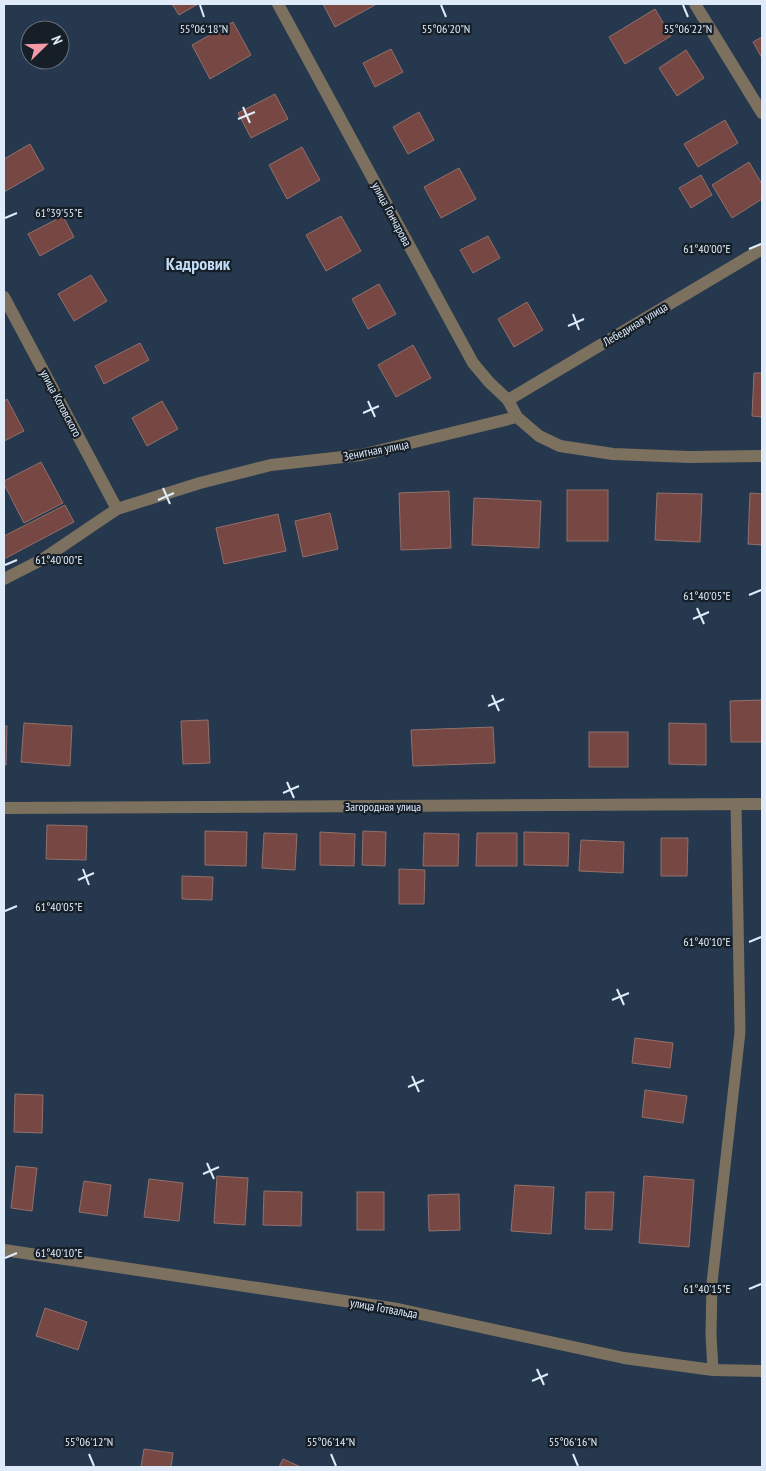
<svg xmlns="http://www.w3.org/2000/svg" width="766" height="1471" font-family="'PT Sans Narrow',sans-serif">
	<style>
		.building { fill: #774743; stroke: #926f6c }
		.lines { fill: none; stroke-linecap: round; stroke-linejoin: round }
		.lane { stroke: #7c705f; stroke-width: 11 }
		.street { stroke: #7c705f; stroke-width: 12 }
		.ticks { fill: none; stroke: #dfebf9; stroke-width: 2 }
		.labels { text-anchor: middle; dominant-baseline: central; stroke-width: 4.5; stroke-linejoin: round; paint-order: stroke }
		.street-label { font-size: 12px; fill: #dfebf9; stroke: #161f28 }
		.district-label { font-size: 18px; font-weight: bold; fill: #c3dbf5; stroke: #161f28 }
		.ticks-label { font-size: 12px; text-anchor: middle; fill: #dfebf9; stroke: #161f28; stroke-width: 4.5; stroke-linejoin: round; paint-order: stroke }
	</style>
	<rect width="100%" height="100%" fill="#25384d"/>
	<g class="building">
		<path d="M172 4H198L179 15Z"/>
		<path d="M323 4H374L375 5 335 27Z"/>
		<path d="M655 9 671 36 625 64 609 37Z"/>
		<path d="M233 22 251 55 210 79 192 45Z"/>
		<path d="M762 37V58L753 42Z"/>
		<path d="M391 49 403 72 375 87 363 63Z"/>
		<path d="M686 50 704 78 677 96 659 68Z"/>
		<path d="M275 94 288 119 251 138 238 113Z"/>
		<path d="M419 112 434 140 408 154 393 127Z"/>
		<path d="M725 120 738 143 698 167 684 144Z"/>
		<path d="M30 144 44 169 4 192V159Z"/>
		<path d="M302 147 320 180 287 199 269 165Z"/>
		<path d="M749 162 762 184V199L732 218 712 185Z"/>
		<path d="M459 168 476 199 441 218 424 187Z"/>
		<path d="M701 175 712 195 691 208 679 188Z"/>
		<path d="M63 216 74 237 40 256 28 234Z"/>
		<path d="M341 216 361 251 326 271 306 235Z"/>
		<path d="M488 236 500 258 473 273 460 250Z"/>
		<path d="M91 275 107 301 74 321 58 294Z"/>
		<path d="M379 284 396 314 368 329 352 299Z"/>
		<path d="M527 302 543 330 514 347 498 319Z"/>
		<path d="M140 343 149 360 104 384 95 366Z"/>
		<path d="M413 345 431 378 396 397 378 365Z"/>
		<path d="M754 373H762V417L752 416Z"/>
		<path d="M7 399 24 431 4 441V401Z"/>
		<path d="M162 401 178 429 147 446 132 418Z"/>
		<path d="M41 462 63 503 24 523 4 484V481Z"/>
		<rect x="567" y="490" width="41" height="51"/>
		<path d="M449 491 451 548 401 550 399 493Z"/>
		<path d="M657 493 702 494 700 542 655 540Z"/>
		<path d="M750 493 762 494V545L748 544Z"/>
		<path d="M474 498 541 501 539 548 472 545Z"/>
		<path d="M65 505 74 522 4 559V536Z"/>
		<path d="M330 513 338 549 303 557 295 521Z"/>
		<path d="M278 514 286 551 224 564 216 528Z"/>
		<path d="M762 700V742H731L730 701Z"/>
		<path d="M208 720 210 763 183 764 181 721Z"/>
		<path d="M24 723 72 726 70 766 21 762Z"/>
		<path d="M669 723 706 724V765L669 764Z"/>
		<path d="M4 726H7L6 765H4Z"/>
		<path d="M493 727 495 763 413 766 411 730Z"/>
		<rect x="589" y="732" width="39" height="35"/>
		<path d="M47 825 87 826 86 860 46 859Z"/>
		<path d="M205 831 247 832 246 866 205 865Z"/>
		<path d="M363 831 386 832 385 866 362 865Z"/>
		<path d="M320 832 355 834 354 866 320 865Z"/>
		<path d="M524 832 569 833 568 866 524 865Z"/>
		<path d="M264 833 297 834 295 870 262 868Z"/>
		<path d="M424 833 459 834 458 866H423Z"/>
		<path d="M477 833H517V866H476Z"/>
		<path d="M661 838H688L687 876H661Z"/>
		<path d="M581 840 624 842 623 873 579 871Z"/>
		<path d="M399 869 425 870 424 904H399Z"/>
		<path d="M182 876 213 877 212 900 182 899Z"/>
		<path d="M635 1038 673 1043 670 1068 632 1063Z"/>
		<path d="M645 1090 687 1096 683 1123 642 1117Z"/>
		<path d="M15 1094 43 1095 42 1133 14 1132Z"/>
		<path d="M16 1166 37 1168 32 1211 11 1208Z"/>
		<path d="M217 1176 248 1178 245 1225 214 1223Z"/>
		<path d="M644 1176 694 1180 689 1247 639 1243Z"/>
		<path d="M149 1179 183 1183 179 1221 144 1217Z"/>
		<path d="M84 1181 111 1185 107 1216 79 1212Z"/>
		<path d="M515 1185 554 1187 551 1234 511 1231Z"/>
		<path d="M264 1191 302 1192 301 1226 263 1225Z"/>
		<rect x="357" y="1192" width="27" height="38"/>
		<path d="M586 1192H614L612 1230 585 1229Z"/>
		<path d="M459 1194 460 1230 429 1231 428 1195Z"/>
		<path d="M45 1308 87 1322 78 1350 36 1336Z"/>
		<path d="M144 1449 173 1453 171 1467H141Z"/>
		<path d="M283 1459 301 1467H279Z"/>
	</g>
	<g class="lines">
		<path class="lane" d="M713 1370 711 1335 712 1283 740 1032 736 804"/>
		<g class="street">
			<path d="M278 4 473 363 489 382 508 400 517 417"/>
			<path d="M695 4 762 113"/>
			<path d="M4 297 117 509"/>
			<path d="M508 400 762 249"/>
			<path d="M4 579 43 559 117 509 200 483 271 465 361 455 517 417 539 436 560 446 613 454 689 457 762 456"/>
			<path d="M4 808 762 804"/>
			<path d="M4 1250 398 1309 624 1358 713 1370 762 1371"/>
		</g>
	</g>
	<path class="ticks" d="M200 5 204 17M441 5 446 17M683 5 688 17M243 107 250 123M238 119 255 112M5 218 17 213M749 249 761 244M573 314 579 330M568 326 584 319M368 401 375 417M363 413 379 406M163 488 170 504M158 500 174 493M5 565 17 560M749 595 761 590M697 608 704 624M693 619 709 612M492 695 499 711M488 706 504 699M287 782 294 798M283 793 299 786M83 869 89 885M78 880 94 873M5 911 17 906M749 942 761 937M617 989 624 1005M612 1000 629 993M412 1076 419 1092M408 1087 424 1080M207 1163 214 1179M203 1174 219 1167M5 1258 17 1253M749 1289 761 1284M537 1369 544 1385M532 1381 548 1374M89 1454 94 1466M331 1454 336 1466M573 1454 578 1466"/>
	<g class="labels">
		<g class="street-label">
			<text transform="translate(392 214) rotate(62)">улица Гончарова</text>
			<text transform="translate(635 324) rotate(-31)">Лебединая улица</text>
			<text transform="translate(61 403) rotate(62)">улица Котовского</text>
			<text transform="translate(376 450) rotate(-11)">Зенитная улица</text>
			<text x="383" y="806">Загородная улица</text>
			<text transform="translate(384 1308) rotate(10)">улица Готвальда</text>
		</g>
		<g class="district-label">
			<text x="198" y="263">Кадровик</text>
		</g>
	</g>
	<g class="ticks-label">
		<text x="446" y="33">55°06'20"N</text>
		<text x="204" y="33">55°06'18"N</text>
		<text x="688" y="33">55°06'22"N</text>
		<text x="59" y="217">61°39'55"E</text>
		<text x="707" y="253">61°40'00"E</text>
		<text x="59" y="564">61°40'00"E</text>
		<text x="707" y="600">61°40'05"E</text>
		<text x="59" y="911">61°40'05"E</text>
		<text x="707" y="946">61°40'10"E</text>
		<text x="59" y="1257">61°40'10"E</text>
		<text x="707" y="1293">61°40'15"E</text>
		<text x="89" y="1446">55°06'12"N</text>
		<text x="331" y="1446">55°06'14"N</text>
		<text x="573" y="1446">55°06'16"N</text>
	</g>
	<rect width="766" height="1471" fill="none" stroke="#dfebf9" stroke-width="10"/>
	<g transform="translate(45 45) rotate(67)"><circle r="24" fill="#161f28" stroke="#66717c"/>
	<path d="M0-4L9 19L0 12L-9 19Z" fill="#f39aa7"/>
	<text y="-8" font-size="14" font-weight="bold" text-anchor="middle" fill="#dfebf9">N</text>
	</g>
</svg>
